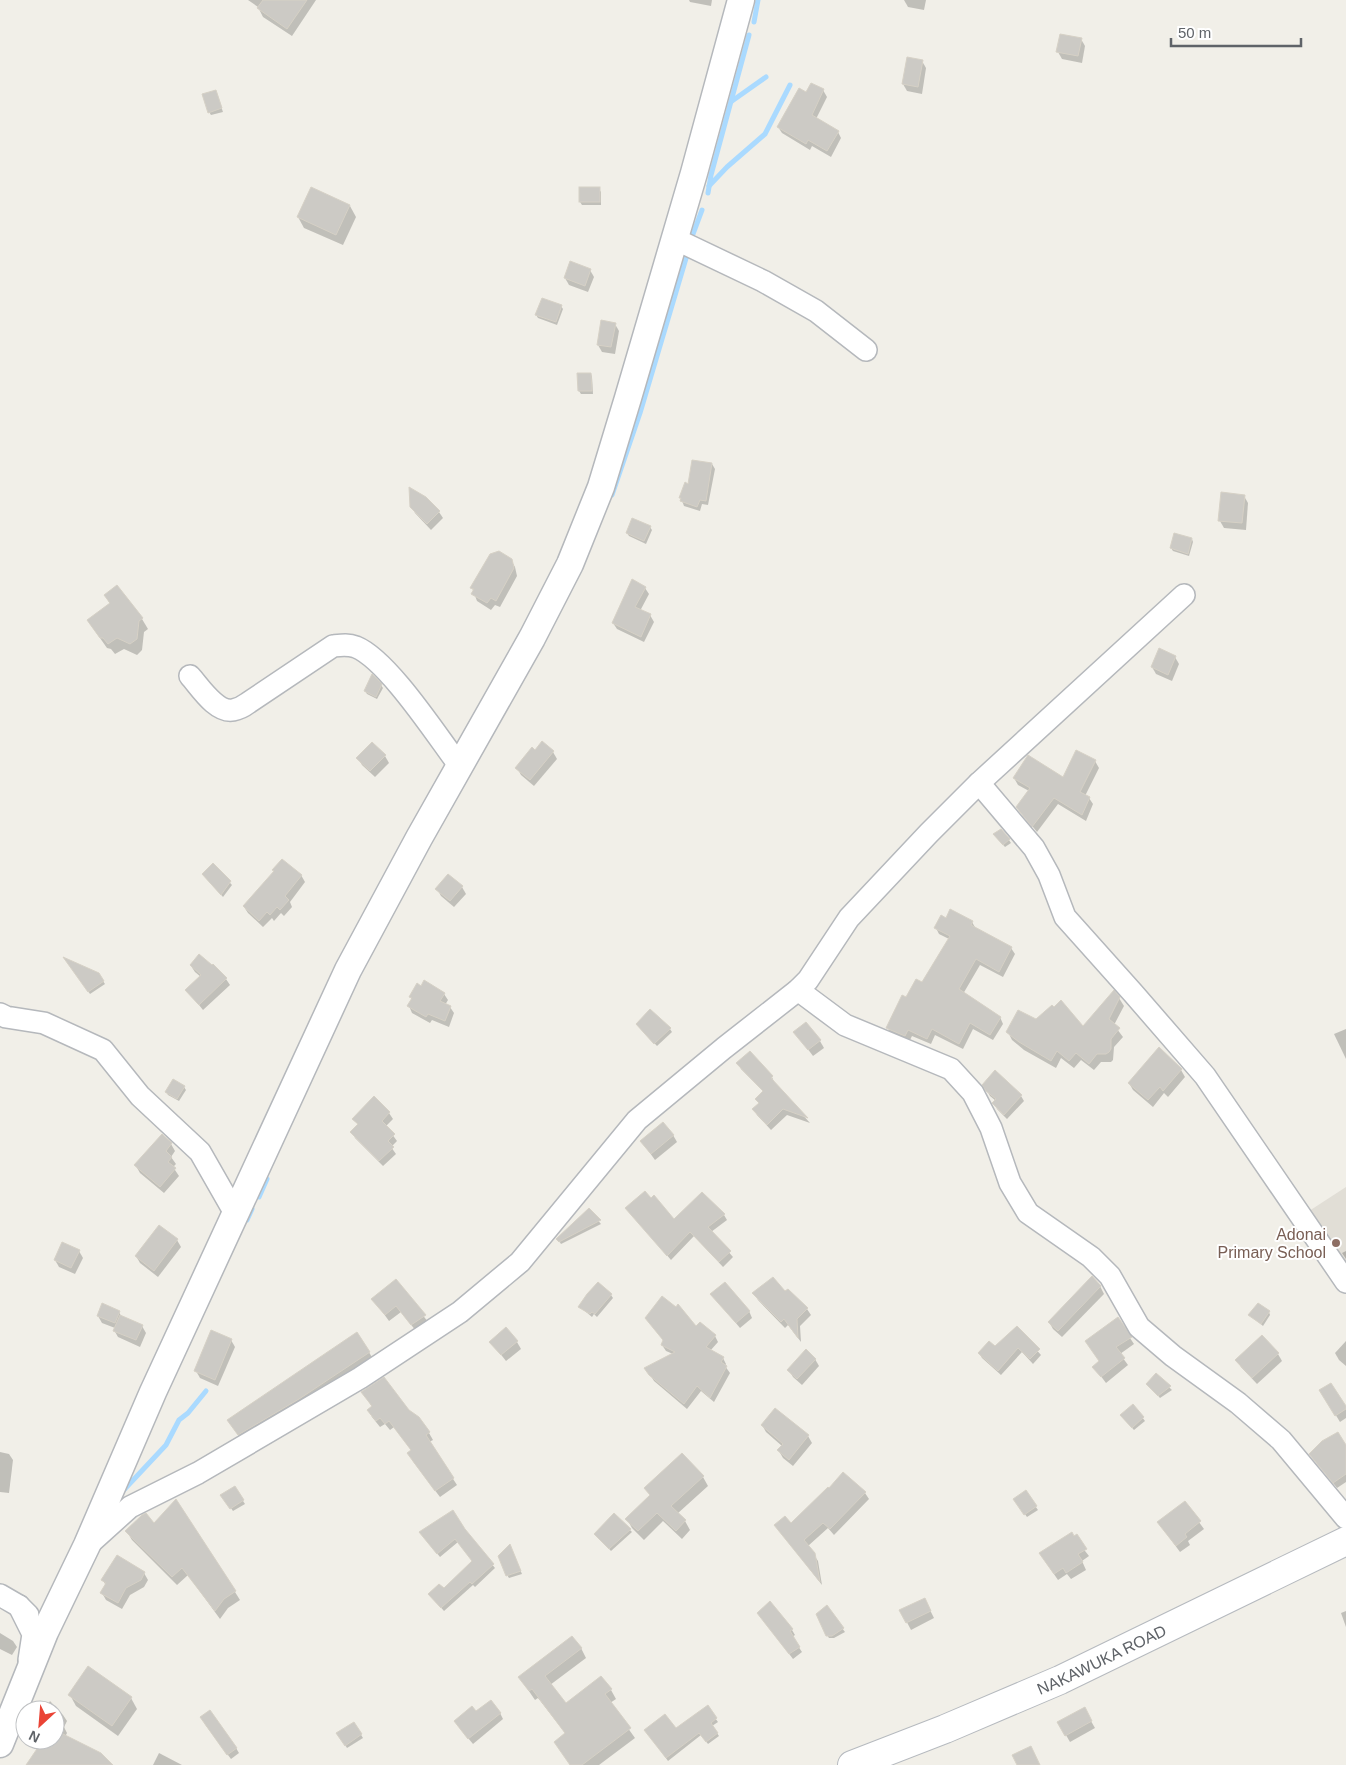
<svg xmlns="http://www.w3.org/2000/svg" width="1346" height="1765" font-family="Arial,sans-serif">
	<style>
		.education { fill: #e1ded6 }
		.shadow { fill: #0003 }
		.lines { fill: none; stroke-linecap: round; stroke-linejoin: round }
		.stream { stroke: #aadaff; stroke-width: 5 }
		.building { fill: #cccac5; stroke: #d6d1c6 }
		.minor-casing { stroke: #b5b8bc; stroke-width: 24 }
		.tertiary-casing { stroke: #b5b8bc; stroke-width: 29 }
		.secondary-casing { stroke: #b6babf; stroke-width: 30 }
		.minor { stroke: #fff; stroke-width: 21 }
		.tertiary { stroke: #fff; stroke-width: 26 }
		.secondary { stroke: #fff; stroke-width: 28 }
		.education-dot { fill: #8d6e63; stroke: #fff; stroke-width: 2 }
		.labels { text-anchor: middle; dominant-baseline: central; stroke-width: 4; stroke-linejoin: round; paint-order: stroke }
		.education-label { font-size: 16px; fill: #785e54; stroke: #fff; text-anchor: end }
		.street-label { font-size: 16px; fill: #5f6368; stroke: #fff }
	</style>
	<rect width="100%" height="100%" fill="#f1efe8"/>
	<path class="education" d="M1346 1187V1274L1306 1213Z"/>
	<g class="shadow">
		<path d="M248 0H316L292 36 263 17 258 7Z"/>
		<path d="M689 0H712L711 6 690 2Z"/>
		<path d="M904 0H926L924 10 908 7Z"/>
		<path d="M1081 39 1085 46 1082 63 1062 59 1058 52Z"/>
		<path d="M908 59 922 61 926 68 922 94 907 91 903 84Z"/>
		<path d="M823 90 827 97 816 119 838 132 841 138 831 157 812 146 810 150 782 133 778 127 807 94Z"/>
		<path d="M217 95 223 112 211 115 209 112Z"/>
		<path d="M311 189 350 206 356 217 343 245 304 228 298 217Z"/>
		<path d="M599 189 601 192V205H582L580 202Z"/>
		<path d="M590 270 594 277 588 292 569 285 565 278Z"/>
		<path d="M561 306 563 309 557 325 538 318 536 315Z"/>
		<path d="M615 324 619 331 615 354 602 352 598 345Z"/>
		<path d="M591 374 592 377 593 394H581L579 391V375Z"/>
		<path d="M712 464 715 469 708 505 702 504 700 511 684 506 681 498 689 485Z"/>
		<path d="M1244 496 1248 503 1246 530 1224 528 1220 521Z"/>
		<path d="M411 506 439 512 443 518 431 530 415 513Z"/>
		<path d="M650 527 652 530 646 544 629 536 627 533Z"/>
		<path d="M1192 539 1193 542 1189 556 1173 551 1171 548Z"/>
		<path d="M511 560 515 567 517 576 500 607 495 605 491 610 477 601 472 588Z"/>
		<path d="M645 588 649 594 640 611 650 615 654 622 644 642 617 629 613 623Z"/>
		<path d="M105 595 142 619 148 629 144 632 142 650 137 655 124 649 115 654 111 649 107 648 88 621 110 604Z"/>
		<path d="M1175 657 1179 664 1172 681 1156 674 1152 667Z"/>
		<path d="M381 685 383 688 377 699 367 694 365 691Z"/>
		<path d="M535 751 553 752 557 759 534 786 521 775 517 768Z"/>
		<path d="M385 756 389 763 375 777 362 765 358 758Z"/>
		<path d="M1095 761 1099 768 1085 796 1089 798 1093 804 1086 821 1058 804 1037 832 1017 807 1029 791 1018 785 1014 778 1064 779Z"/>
		<path d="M996 837 1009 840 1011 843 1005 847Z"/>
		<path d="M213 865 232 885 223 897 205 877Z"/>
		<path d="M301 875 305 882 290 902 292 907 284 916 281 913 274 921 272 918 263 927 248 913 244 907Z"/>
		<path d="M462 887 466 894 454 907 441 896 437 889Z"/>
		<path d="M947 920 972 922 976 929 1011 948 1015 954 1003 977 980 965 963 994 1000 1017 1003 1024 993 1040 973 1029 963 1049 935 1035 931 1044 912 1036 909 1042 891 1035 888 1028 907 998 923 984 949 939 939 934 936 928Z"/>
		<path d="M66 959 98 974 105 984 90 994Z"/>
		<path d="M213 965 226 979 230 985 203 1010 187 990 201 977 195 972 191 966 212 967Z"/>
		<path d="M444 994 448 1000 445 1005 450 1007 454 1013 449 1027 432 1020 430 1023 412 1013 409 1006 412 1000 410 997Z"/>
		<path d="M1119 998 1124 1006 1114 1025 1123 1037 1114 1047 1113 1060 1111 1062H1101L1094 1070 1081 1060 1074 1068 1061 1058 1056 1068 1024 1050 1012 1040 1008 1032 1036 1021 1083 1027Z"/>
		<path d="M639 1027 670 1029 672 1032 657 1046Z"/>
		<path d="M1346 1029V1059L1334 1034Z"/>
		<path d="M795 1032 820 1041 824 1048 813 1056Z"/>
		<path d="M1159 1049 1181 1070 1185 1077 1168 1097 1164 1093 1153 1107 1133 1090 1129 1083Z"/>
		<path d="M750 1053 772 1077 775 1084 810 1123 787 1115 771 1130 757 1115 754 1109 759 1104 757 1099 764 1092 741 1069 738 1063Z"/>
		<path d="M984 1085 1021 1096 1024 1101 1007 1119 997 1109 994 1103 996 1101 990 1096Z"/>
		<path d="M184 1087 186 1090 179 1101 168 1095 166 1092Z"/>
		<path d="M374 1098 389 1113 393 1119 386 1126 397 1141 391 1147 396 1154 383 1166 355 1138 352 1132 358 1125 354 1119Z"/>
		<path d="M673 1135 677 1142 655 1160 642 1142Z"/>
		<path d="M162 1136 171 1144 175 1151 171 1157 176 1164 173 1167 179 1176 164 1193 140 1173 136 1166Z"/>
		<path d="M702 1193 724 1215 727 1220 711 1232 733 1257 723 1267 694 1236 671 1260 627 1208 674 1221Z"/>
		<path d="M589 1210 601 1224 561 1244 558 1239Z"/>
		<path d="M177 1240 181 1247 158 1277 140 1263 136 1256Z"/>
		<path d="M79 1251 83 1258 75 1274 59 1267 55 1260Z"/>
		<path d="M1346 1251V1259L1342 1253Z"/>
		<path d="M395 1281 429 1323 416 1331 401 1312 389 1321 373 1299Z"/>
		<path d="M1099 1284 1104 1294 1062 1337 1053 1329 1049 1322Z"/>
		<path d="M785 1293 807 1309 811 1315 800 1326 801 1342 788 1325 785 1328 758 1300 754 1294Z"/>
		<path d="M712 1294 749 1311 752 1318 740 1328Z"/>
		<path d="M611 1295 613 1298 597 1317 594 1314 592 1317 580 1307Z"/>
		<path d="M119 1312 122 1318 142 1326 146 1333 140 1347 118 1337 114 1330 115 1328 102 1323 98 1316Z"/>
		<path d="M1269 1312 1270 1315 1263 1326 1250 1315Z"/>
		<path d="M647 1319 696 1328 715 1336 718 1342 710 1351 723 1358 726 1364 725 1366 730 1373 714 1402 701 1391 687 1409 654 1381 646 1368 673 1354 666 1351 662 1345 664 1341Z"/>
		<path d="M1016 1327 1041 1355 1033 1364 1022 1352 1001 1375 982 1358 979 1353 995 1348Z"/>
		<path d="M357 1333 375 1362 244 1444 229 1421Z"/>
		<path d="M1130 1338 1134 1344 1120 1354 1128 1365 1106 1383 1094 1367 1100 1361 1090 1347Z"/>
		<path d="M231 1340 235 1347 218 1386 200 1378 196 1371Z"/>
		<path d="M1346 1341V1366L1339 1360 1335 1353Z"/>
		<path d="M491 1342H517L521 1349 506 1361Z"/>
		<path d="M1278 1354 1282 1361 1257 1384 1241 1367 1237 1360Z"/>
		<path d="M815 1359 819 1366 802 1385 793 1377 789 1370Z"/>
		<path d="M1156 1375 1172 1390 1160 1398 1148 1384Z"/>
		<path d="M1321 1391 1346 1409V1418L1340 1422Z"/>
		<path d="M363 1392 408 1411 418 1418 429 1433 433 1440 429 1442 457 1485 440 1497 412 1460V1451L394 1427 390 1430 385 1424 380 1427 372 1417 368 1410 372 1407Z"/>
		<path d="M1133 1405 1145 1421 1134 1430 1123 1418Z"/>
		<path d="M762 1425 808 1436 812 1443 793 1466 783 1458 779 1451 782 1446 766 1432Z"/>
		<path d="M1346 1448V1482L1337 1488 1310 1454Z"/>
		<path d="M0 1452 9 1454 13 1460 9 1493 0 1492Z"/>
		<path d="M682 1455 703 1477 708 1486 677 1514 685 1521 690 1530 682 1539 663 1521 644 1540 632 1528 627 1519 651 1496 646 1488Z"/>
		<path d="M843 1474 865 1493 869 1499 834 1535 828 1528 808 1546 818 1561 822 1585 775 1525H791L829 1490Z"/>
		<path d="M234 1487 245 1504 233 1511 222 1496Z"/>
		<path d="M1025 1492 1038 1510 1027 1517 1016 1502Z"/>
		<path d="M1185 1503 1204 1529 1188 1541 1190 1545 1180 1552 1163 1529Z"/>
		<path d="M154 1525 235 1592 240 1600 228 1608 220 1619 188 1575 177 1585 132 1540 127 1532Z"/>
		<path d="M464 1530 495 1568 475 1587 473 1585 444 1611 429 1594 444 1590 473 1561 458 1542 440 1557 423 1536Z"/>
		<path d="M630 1530 632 1532 611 1551 598 1537Z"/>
		<path d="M1074 1537 1089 1556 1082 1561 1086 1570 1071 1579 1067 1574 1058 1580 1045 1561Z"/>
		<path d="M511 1548 522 1574 509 1578 507 1575Z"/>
		<path d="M144 1573 148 1580 144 1587 130 1595 122 1609 106 1600 102 1593 106 1586 103 1580Z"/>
		<path d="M928 1606 934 1618 911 1630 901 1611Z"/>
		<path d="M826 1607 845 1632 834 1638H829L827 1635Z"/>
		<path d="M1346 1611V1627L1341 1613Z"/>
		<path d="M758 1613 792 1630 795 1635 792 1637 802 1652 793 1659Z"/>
		<path d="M0 1633 13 1641 17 1647 12 1655 0 1649Z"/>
		<path d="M581 1648 586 1658 550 1685 566 1705 611 1690 616 1699 610 1703 635 1738 599 1765H571L566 1734 538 1698 535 1700 520 1678Z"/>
		<path d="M70 1695 131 1698 137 1709 118 1736 76 1706Z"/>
		<path d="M50 1701 63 1715 67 1721 64 1727 67 1733 65 1737 111 1765H28L40 1746 38 1743 40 1740H55V1710H45Z"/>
		<path d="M707 1707 718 1722 712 1726 719 1736 708 1744 701 1735 668 1761 648 1733 675 1730Z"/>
		<path d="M1084 1709 1095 1728 1070 1742 1059 1723Z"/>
		<path d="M476 1713H500L503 1719 473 1744 459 1727Z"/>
		<path d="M204 1723 236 1748 239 1753 231 1759Z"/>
		<path d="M354 1723 363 1738 347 1748 338 1733Z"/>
		<path d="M159 1753 182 1765H153Z"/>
	</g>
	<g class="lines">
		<g class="stream">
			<path d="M754 22 758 0"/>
			<path d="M732 101 766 77"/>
			<path d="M709 186 727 167 765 134 790 85"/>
			<path d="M708 193 711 175 749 35"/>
			<path d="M693 234 702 210"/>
			<path d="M612 495 640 413 687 255"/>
			<path d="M259 1197 267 1179"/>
			<path d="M247 1220 252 1209"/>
			<path d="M121 1493 166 1445 179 1420 188 1413 206 1391"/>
		</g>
	</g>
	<g class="building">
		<path d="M263 0H307L287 29 257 8Z"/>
		<path d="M1060 34 1082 38 1078 56 1056 52Z"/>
		<path d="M907 57 923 60 918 87 902 84Z"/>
		<path d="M811 83 824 89 812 115 839 131 827 151 808 140 806 144 777 127 799 88 806 92Z"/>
		<path d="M216 90 222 108 208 113 202 94Z"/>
		<path d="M311 187 350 205 336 235 297 217Z"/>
		<rect x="579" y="187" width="21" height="15"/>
		<path d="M570 261 591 269 585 286 564 278Z"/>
		<path d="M542 298 562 305 556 322 535 315Z"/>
		<path d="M601 320 616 323 611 347 597 345Z"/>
		<path d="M577 373H591L592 391H578Z"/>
		<path d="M692 460 712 463 706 501 700 500 697 507 680 501 681 498H679L685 482 688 484Z"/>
		<path d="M409 487 426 497 440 511 427 524 410 507Z"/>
		<path d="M1221 492 1245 495 1242 523 1218 521Z"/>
		<path d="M632 518 651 526 644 541 626 533Z"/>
		<path d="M1174 533 1192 538 1188 554 1170 548Z"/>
		<path d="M499 551 512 559 514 568 496 601 491 598 487 603 471 594 474 589 470 588 490 554Z"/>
		<path d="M632 579 646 587 635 607 651 614 641 637 612 623Z"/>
		<path d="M117 585 143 618 139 621 137 639 130 644 117 638 108 644 103 638H100L87 620 110 603 104 595Z"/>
		<path d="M1159 648 1176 656 1168 675 1151 667Z"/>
		<path d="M372 674 382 684 376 697 364 691Z"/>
		<path d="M542 741 554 751 530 780 515 768 532 747 535 750Z"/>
		<path d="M372 742 386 755 370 771 356 758Z"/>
		<path d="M1076 750 1096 760 1080 792 1090 797 1082 815 1054 798 1032 827 1016 807 1030 788 1013 778 1028 755 1063 777Z"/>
		<path d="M1001 829 1010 839 1003 845 993 834Z"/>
		<path d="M282 859 302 875 285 896 289 900 280 910 277 907 270 915 267 912 259 921 243 906 274 871 272 870Z"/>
		<path d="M213 863 231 881 221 895 202 874Z"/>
		<path d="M448 874 463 886 450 901 435 889Z"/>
		<path d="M950 909 973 921 971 925 1012 947 999 972 976 959 959 989 1001 1017 990 1035 970 1023 959 1044 932 1029 927 1039 908 1030 905 1036 886 1028 902 995 906 997 916 979 922 982 950 936 934 928 941 915 946 918Z"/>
		<path d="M199 954 212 965 213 964 227 978 199 1005 185 990 201 975 190 965Z"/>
		<path d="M63 957 99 973 104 981 88 992Z"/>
		<path d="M424 980 445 993 440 1001 451 1006 445 1021 428 1014 426 1017 407 1006 412 998 409 997 417 983 421 986Z"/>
		<path d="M1114 990 1120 997 1109 1019 1120 1028 1111 1039V1049L1109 1052 1106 1054H1097L1089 1064 1076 1053 1069 1061 1057 1051 1051 1061 1019 1042 1006 1032 1018 1010 1036 1019 1052 1005 1054 1007 1061 1000 1083 1026Z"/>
		<path d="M650 1009 671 1028 654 1044 636 1024Z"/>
		<path d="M806 1022 821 1040 808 1050 793 1032Z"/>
		<path d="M1159 1047 1182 1069 1163 1091 1160 1087 1148 1100 1128 1083Z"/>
		<path d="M750 1051 773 1076 771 1078 808 1118 783 1109 767 1125 752 1109 759 1103 755 1099 763 1091 736 1063Z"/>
		<path d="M995 1070 1022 1095 1004 1115 992 1103 996 1099 986 1091 982 1085Z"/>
		<path d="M173 1079 185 1086 177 1099 165 1092Z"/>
		<path d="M374 1096 390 1112 382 1121 395 1134 388 1141 394 1147 379 1161 350 1132 358 1124 352 1119Z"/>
		<path d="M663 1122 674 1135 651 1154 640 1141Z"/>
		<path d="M162 1134 172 1143 166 1151 172 1157 168 1162 176 1168 160 1187 134 1165Z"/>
		<path d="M645 1191 651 1198 654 1195 674 1219 702 1192 725 1214 708 1227 731 1251 719 1262 690 1232 667 1256 625 1208Z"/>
		<path d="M589 1208 601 1220 559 1242 556 1239Z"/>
		<path d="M159 1225 178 1239 154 1271 135 1256Z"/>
		<path d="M62 1242 80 1250 71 1268 54 1260Z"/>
		<path d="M1092 1276 1101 1286 1058 1331 1048 1322Z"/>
		<path d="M773 1277 785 1291 788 1289 808 1308 797 1319 798 1338 784 1319 781 1322 752 1293Z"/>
		<path d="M396 1279 426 1315 411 1325 396 1306 385 1315 371 1299Z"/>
		<path d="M598 1282 612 1294 595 1314 592 1312 590 1314 578 1307 587 1294Z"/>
		<path d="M725 1282 750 1311 736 1323 710 1294Z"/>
		<path d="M662 1296 676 1307 678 1304 696 1326 700 1322 716 1335 706 1347 724 1357 721 1362 727 1366 710 1398 697 1386 684 1404 649 1375 644 1368 675 1352 661 1345 663 1340 645 1318Z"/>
		<path d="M102 1303 120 1311 115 1323 97 1316Z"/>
		<path d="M1258 1303 1270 1311 1261 1324 1248 1315Z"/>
		<path d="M120 1315 143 1325 136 1340 113 1331Z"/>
		<path d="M1118 1317 1132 1337 1116 1347 1125 1358 1101 1377 1092 1367 1099 1361 1085 1341Z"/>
		<path d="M1017 1326 1040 1349 1030 1359 1018 1348 998 1371 978 1353 989 1341 995 1346Z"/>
		<path d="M506 1327 518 1341 501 1355 489 1342Z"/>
		<path d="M211 1330 232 1339 215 1380 194 1371Z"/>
		<path d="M357 1332 370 1352 299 1399 238 1435 227 1420Z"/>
		<path d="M1262 1335 1279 1353 1252 1378 1235 1360Z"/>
		<path d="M806 1349 816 1359 797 1379 787 1370Z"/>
		<path d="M1156 1373 1171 1386 1158 1396 1146 1384Z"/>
		<path d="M384 1377 409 1410 419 1417 430 1432 426 1435 454 1478 435 1491 407 1453 411 1450 389 1421 385 1424 380 1418 376 1421 367 1410 372 1406 361 1392Z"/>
		<path d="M1331 1383 1346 1406V1409L1335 1416 1319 1390Z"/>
		<path d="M1133 1404 1144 1417 1132 1428 1120 1415Z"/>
		<path d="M775 1408 809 1435 789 1460 777 1450 783 1444 761 1425Z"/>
		<path d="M1338 1432 1346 1445V1474L1333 1483 1309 1454 1322 1441Z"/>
		<path d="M682 1453 704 1476 671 1506 686 1520 676 1531 657 1513 638 1531 625 1519 650 1495 644 1488Z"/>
		<path d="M843 1472 866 1492 830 1529 823 1523 804 1540 815 1553 820 1582 774 1525 785 1516 791 1523 828 1487 829 1488Z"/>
		<path d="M235 1486 244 1500 230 1509 220 1495Z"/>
		<path d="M1026 1490 1037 1506 1024 1515 1013 1499Z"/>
		<path d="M176 1499 236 1591 224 1599 215 1611 182 1568 172 1577 125 1531 142 1515 146 1513 154 1523Z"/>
		<path d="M1185 1501 1201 1521 1185 1534 1187 1537 1176 1546 1157 1522Z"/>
		<path d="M453 1510 465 1529 494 1564 472 1584 470 1582 441 1608 428 1594 439 1584 444 1588 472 1561 455 1539 437 1554 419 1532Z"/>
		<path d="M614 1513 631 1529 609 1549 594 1534Z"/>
		<path d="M1072 1532 1074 1536 1077 1534 1087 1549 1078 1554 1083 1562 1066 1573 1063 1568 1054 1574 1039 1553Z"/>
		<path d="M510 1544 521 1571 506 1576 498 1556Z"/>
		<path d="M117 1555 145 1572 141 1580 126 1588 118 1603 100 1593 106 1583 101 1580Z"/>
		<path d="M925 1598 931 1611 906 1623 899 1610Z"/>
		<path d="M770 1601 793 1629 790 1631 800 1647 789 1654 757 1613Z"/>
		<path d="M827 1605 844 1628 832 1636H826L816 1614Z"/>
		<path d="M572 1636 582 1648 545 1676 566 1703 601 1676 612 1689 605 1694 631 1728 582 1765H570L554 1742 565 1733 532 1689 529 1691 518 1677Z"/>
		<path d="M88 1666 132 1697 112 1726 68 1695Z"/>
		<path d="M491 1700 501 1713 468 1739 454 1721 472 1706 476 1711Z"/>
		<path d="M708 1705 717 1718 711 1723 718 1733 706 1742 699 1733 666 1758 644 1730 665 1714 676 1728Z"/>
		<path d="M1085 1707 1092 1721 1065 1736 1057 1722Z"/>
		<path d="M210 1710 237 1748 227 1755 200 1717Z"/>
		<path d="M354 1722 362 1734 345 1746 336 1733Z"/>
		<path d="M55 1730 101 1753 113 1765H26L43 1740H55Z"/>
		<path d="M1031 1746 1040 1765H1017L1012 1755Z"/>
	</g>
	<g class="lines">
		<defs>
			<g id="minor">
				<path d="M675 239 763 281 816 311 866 350"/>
				<path d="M190 676C200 687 216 713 233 710 238 709 244 706 248 703L333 646C342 645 348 644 356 647 388 660 437 736 459 765"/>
				<path d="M979 783 1034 848 1049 875 1065 917 1133 993 1205 1076 1346 1282"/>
				<path d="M798 990 845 1025 951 1069 973 1093 991 1128 1010 1183 1028 1213 1091 1257 1110 1276 1139 1327 1173 1356 1238 1403 1281 1440 1346 1518"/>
				<path d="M0 1014 6 1017 44 1023 103 1050 140 1096 200 1152 236 1215"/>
				<path d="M89 1544 130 1507 198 1473 360 1378 460 1312 520 1262 637 1120 724 1048 798 990 808 980 849 918 929 833 979 783 1184 595"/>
				<path d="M0 1595 19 1606 28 1615"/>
				<path d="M19 1606 33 1634 29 1660"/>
			</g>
			<path id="tertiary" d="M0 1744 45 1632 87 1545 153 1392 348 970 419 838 532 638 570 564 601 487 628 398 694 173 741 0"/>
			<g id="secondary">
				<path id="s1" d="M852 1765 945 1729 1060 1680 1346 1541"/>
			</g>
		</defs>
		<use href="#minor" class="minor-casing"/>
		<use href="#tertiary" class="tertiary-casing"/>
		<use href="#secondary" class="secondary-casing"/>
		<use href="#minor" class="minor"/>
		<use href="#tertiary" class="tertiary"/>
		<use href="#secondary" class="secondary"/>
	</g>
	<circle class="education-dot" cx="1336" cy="1243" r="5"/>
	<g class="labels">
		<g class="education-label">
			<text x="1326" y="1234">Adonai<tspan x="1326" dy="18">Primary School</tspan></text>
		</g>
		<g class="street-label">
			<text stroke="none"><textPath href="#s1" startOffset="271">NAKAWUKA ROAD</textPath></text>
		</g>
	</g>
	<g transform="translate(40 1725) rotate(206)"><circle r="24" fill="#ffffff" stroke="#bfc1c3"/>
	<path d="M0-4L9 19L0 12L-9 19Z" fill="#ea4335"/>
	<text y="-8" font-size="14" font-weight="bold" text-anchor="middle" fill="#5f6368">N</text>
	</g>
	<path d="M1171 38v8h130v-8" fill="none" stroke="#5f6368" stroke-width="2.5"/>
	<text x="1178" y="38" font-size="15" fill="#5f6368" stroke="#ffffff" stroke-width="4" paint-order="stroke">50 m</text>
</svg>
